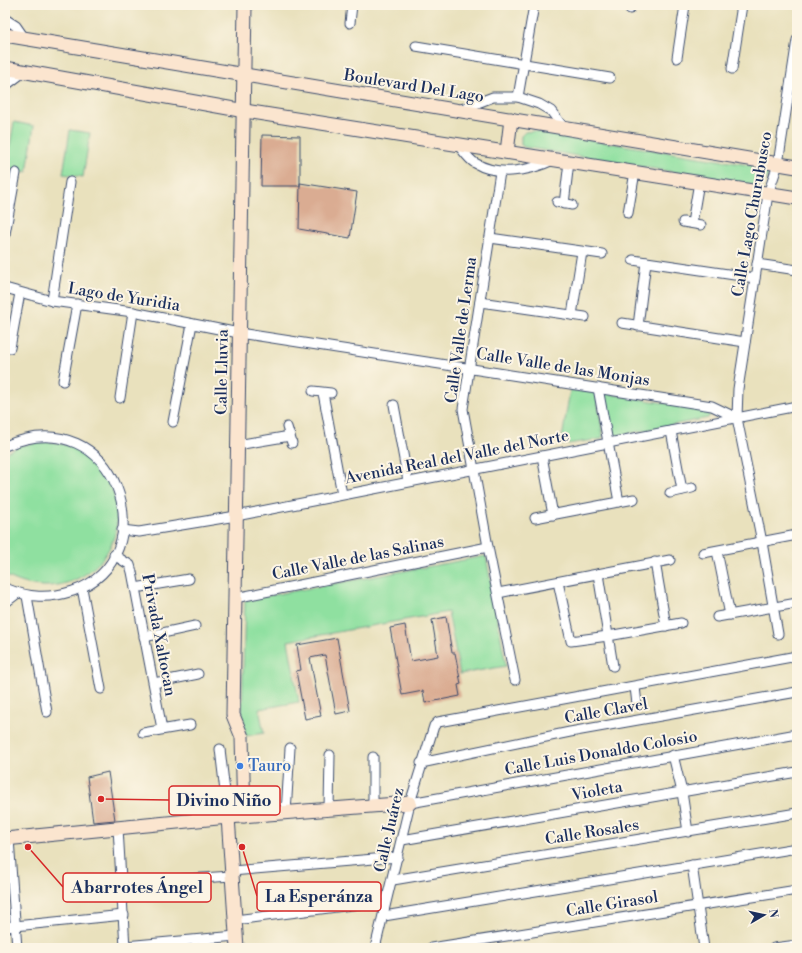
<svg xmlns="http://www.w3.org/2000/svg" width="802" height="953" font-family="'Libre Bodoni',serif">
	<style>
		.green { fill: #8fe0a0; stroke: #55887f }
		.building { fill: #daac92 }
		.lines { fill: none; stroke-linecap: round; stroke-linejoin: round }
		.street-casing { stroke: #3a4a6c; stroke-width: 11 }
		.secondary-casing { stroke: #3a4a6c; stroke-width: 15 }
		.street { stroke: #fff; stroke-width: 9 }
		.secondary { stroke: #fbe5cf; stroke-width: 13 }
		.shop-dot { fill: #3f7fe0; stroke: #fcf5e5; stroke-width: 1.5 }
		.labels { text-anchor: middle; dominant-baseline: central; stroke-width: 4; stroke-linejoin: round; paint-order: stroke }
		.street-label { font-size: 16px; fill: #1b2f5e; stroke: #fcf5e5 }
		.shop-label { font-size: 16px; fill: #366cbe; stroke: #fcf5e5; text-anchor: start }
		.leader { fill: none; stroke: #d62828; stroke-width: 1.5 }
		.callout-dot { fill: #d62828; stroke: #fcf5e5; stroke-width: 1.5 }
		.callout { fill: #fcf5e5; stroke: #d62828; stroke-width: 1.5 }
		.callout-label { font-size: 17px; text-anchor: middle; font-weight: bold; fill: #1b2f5e }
	</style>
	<rect width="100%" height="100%" fill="#fcf5e5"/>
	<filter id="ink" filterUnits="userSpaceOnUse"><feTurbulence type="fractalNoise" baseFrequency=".025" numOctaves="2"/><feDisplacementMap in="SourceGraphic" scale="8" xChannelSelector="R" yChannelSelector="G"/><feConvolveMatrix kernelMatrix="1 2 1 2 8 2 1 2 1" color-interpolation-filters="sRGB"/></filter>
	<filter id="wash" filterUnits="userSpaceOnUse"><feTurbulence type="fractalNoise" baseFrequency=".012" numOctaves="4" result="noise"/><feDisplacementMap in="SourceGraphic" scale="16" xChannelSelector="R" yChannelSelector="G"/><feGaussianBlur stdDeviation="0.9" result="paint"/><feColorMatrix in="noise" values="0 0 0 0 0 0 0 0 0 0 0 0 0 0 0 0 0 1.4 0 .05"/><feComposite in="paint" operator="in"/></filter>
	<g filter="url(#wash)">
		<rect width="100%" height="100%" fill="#e9e1bd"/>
		<g class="green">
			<path d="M14 122 34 126 27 172 6 169Z"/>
			<path d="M70 130 90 133 83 177 63 174Z"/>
			<path d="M533 131 762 167 768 172V177L763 183 757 186 524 147 521 145V136L525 132Z"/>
			<path d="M570 390 596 392 603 436 601 439 561 445Z"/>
			<path d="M604 393 712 411 708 418 611 437Z"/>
			<path d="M46 441C55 443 65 444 73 447 86 451 98 464 105 475 147 543 74 614 5 575V453L18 446Z"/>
			<path d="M486 556 506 666 460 674 448 612 288 641 299 702 259 709 264 733 246 736 242 714 245 600Z"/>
		</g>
		<g id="blocks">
			<g class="building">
				<path d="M262 135 300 136V186H261Z"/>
				<path d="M300 183 357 192 350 238 299 229Z"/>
				<path d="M446 617 452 653H455L461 684 458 685 460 696 425 703 423 691 402 695 390 628 405 625 411 661 438 656 432 620Z"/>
				<path d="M337 638 350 711 336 714 325 655 310 658 321 716 305 719 296 671 301 670 297 645Z"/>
				<path d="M108 772 115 820 93 822 87 777Z"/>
			</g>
		</g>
	</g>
	<g filter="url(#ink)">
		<use href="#blocks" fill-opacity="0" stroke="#3a4a6c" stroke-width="1"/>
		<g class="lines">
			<defs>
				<g id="street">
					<path d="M630 9 631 5"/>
					<path d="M5 19 16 26 25 39"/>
					<path d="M350 23 352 5"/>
					<path d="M416 46 610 78"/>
					<path d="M677 58 685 5"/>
					<path d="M732 69 742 5"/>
					<path d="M5 86 25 71"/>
					<path d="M518 97 534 5"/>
					<path d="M459 110 493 97H518L539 104 551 111 564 128"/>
					<path d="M458 145C463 150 468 159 475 163 498 177 530 171 553 160"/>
					<path d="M500 172 463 409 488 547 515 680"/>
					<path d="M557 202 572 205"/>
					<path d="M564 204 569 162"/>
					<path d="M628 213 635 172"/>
					<path d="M683 222 701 225"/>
					<path d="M692 223 699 182"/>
					<path d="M5 234 16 173"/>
					<path d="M490 238 602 254"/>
					<path d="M633 260 755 278"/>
					<path d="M757 264 797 270"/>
					<path d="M5 288 52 301 133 312 239 333 712 406 737 418"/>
					<path d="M52 301 70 182"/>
					<path d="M480 302 585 317"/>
					<path d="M572 315 582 252"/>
					<path d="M622 323 745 342"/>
					<path d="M638 326 646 262"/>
					<path d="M10 348 20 293"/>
					<path d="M63 381 77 304"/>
					<path d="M598 388 619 502"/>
					<path d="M313 391 331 393"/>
					<path d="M323 393 342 494"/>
					<path d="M120 398 133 312"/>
					<path d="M394 405 408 481"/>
					<path d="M173 422 192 324"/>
					<path d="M287 427 292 443"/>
					<path d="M671 431 682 490"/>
					<path d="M237 445 290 436"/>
					<path d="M5 446C117 397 169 558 73 591 48 599 29 598 5 588"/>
					<path d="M542 456 553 515"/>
					<path d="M670 493 692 488"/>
					<path d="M535 518 634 499"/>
					<path d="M122 530 139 532 236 516 797 406"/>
					<path d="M717 551 730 615"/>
					<path d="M703 553 797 535"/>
					<path d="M114 555 130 565 132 572 162 729"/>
					<path d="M655 562 666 626"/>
					<path d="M598 574 613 666"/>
					<path d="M558 582 571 641 608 636 681 623"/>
					<path d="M82 588 101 689"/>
					<path d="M135 588 189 579"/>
					<path d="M498 593 670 560"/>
					<path d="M27 596 47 712"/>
					<path d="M235 598 488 547"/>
					<path d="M5 603 18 593"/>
					<path d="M717 617 797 603"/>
					<path d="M778 634 762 542 737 418 738 389 768 194 778 164 797 40"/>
					<path d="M144 637 195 626"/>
					<path d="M154 683 198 674"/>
					<path d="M635 687 637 704"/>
					<path d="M143 733 190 725"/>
					<path d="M220 749 228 817"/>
					<path d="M673 755 682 792 688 832"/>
					<path d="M421 763 570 732 797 692"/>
					<path d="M410 803 797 734"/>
					<path d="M373 806V757"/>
					<path d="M329 809 330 755"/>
					<path d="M286 813 290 748"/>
					<path d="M118 828 125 948"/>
					<path d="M9 839 17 948"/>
					<path d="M402 840 797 772"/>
					<path d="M692 865 704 948"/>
					<path d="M232 871 398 857"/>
					<path d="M393 880 797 813"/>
					<path d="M122 883 232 876"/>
					<path d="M384 916 797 848"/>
					<path d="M235 920 360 904"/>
					<path d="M5 927 124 915"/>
					<path d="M125 946 236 936"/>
					<path d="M375 948 410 803 434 726 438 722 797 656"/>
					<path d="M431 948 797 890"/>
					<path d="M774 948 797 945"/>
				</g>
				<g id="secondary">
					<path d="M5 35 797 167"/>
					<path d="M5 68 245 111 797 198"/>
					<path d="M507 152 511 119"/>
					<path d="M244 816 242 737 233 715 245 5"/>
					<path d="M228 817 237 948"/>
					<path d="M5 839 228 817 410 803"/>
				</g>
			</defs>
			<use href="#street" class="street-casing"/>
			<use href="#secondary" class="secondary-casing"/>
			<use href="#street" class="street"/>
			<use href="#secondary" class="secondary"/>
		</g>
	</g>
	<circle class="shop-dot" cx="240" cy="766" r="4"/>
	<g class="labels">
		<g class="street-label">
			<text transform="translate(414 86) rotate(9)">Boulevard Del Lago</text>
			<text transform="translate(752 214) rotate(-80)">Calle Lago Churubusco</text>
			<text transform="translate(124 297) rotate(9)">Lago de Yuridia</text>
			<text transform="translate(461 330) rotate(-82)">Calle Valle de Lerma</text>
			<text transform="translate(563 367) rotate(9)">Calle Valle de las Monjas</text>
			<text transform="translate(222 372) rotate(-89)">Calle Lluvia</text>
			<text transform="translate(457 457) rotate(-11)">Avenida Real del Valle del Norte</text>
			<text transform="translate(358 558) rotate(-11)">Calle Valle de las Salinas</text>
			<text transform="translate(159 635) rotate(79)">Privada Xaltocan</text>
			<text transform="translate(606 711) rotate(-10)">Calle Clavel</text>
			<text transform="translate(601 753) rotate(-10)">Calle Luis Donaldo Colosio</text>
			<text transform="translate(597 791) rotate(-10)">Violeta</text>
			<text transform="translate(389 830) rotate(-77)">Calle Juárez</text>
			<text transform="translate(592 832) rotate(-9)">Calle Rosales</text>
			<text transform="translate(612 904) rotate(-9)">Calle Girasol</text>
		</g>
		<g class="shop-label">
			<text x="248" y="766">Tauro</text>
		</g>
	</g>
	<path class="leader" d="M101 799L169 800M28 847L63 887M242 847L257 896"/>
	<g class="callout-dot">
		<circle cx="101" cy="799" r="4"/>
		<circle cx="28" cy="847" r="4"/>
		<circle cx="242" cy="847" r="4"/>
	</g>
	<g class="callout">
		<rect x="169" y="786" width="111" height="29" rx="4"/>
		<rect x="63" y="873" width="148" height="29" rx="4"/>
		<rect x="257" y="882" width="124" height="29" rx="4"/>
	</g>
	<g class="callout-label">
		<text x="224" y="806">Divino Niño</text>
		<text x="137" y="893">Abarrotes Ángel</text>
		<text x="319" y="902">La Esperánza</text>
	</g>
	<rect width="802" height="953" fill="none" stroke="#fcf5e5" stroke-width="20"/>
	<g transform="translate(764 915) rotate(81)" stroke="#fcf5e5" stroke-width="3" paint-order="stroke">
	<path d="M0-3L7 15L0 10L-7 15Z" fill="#1b2f5e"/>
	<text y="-6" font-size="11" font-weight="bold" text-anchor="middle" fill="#1b2f5e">N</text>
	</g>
</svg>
